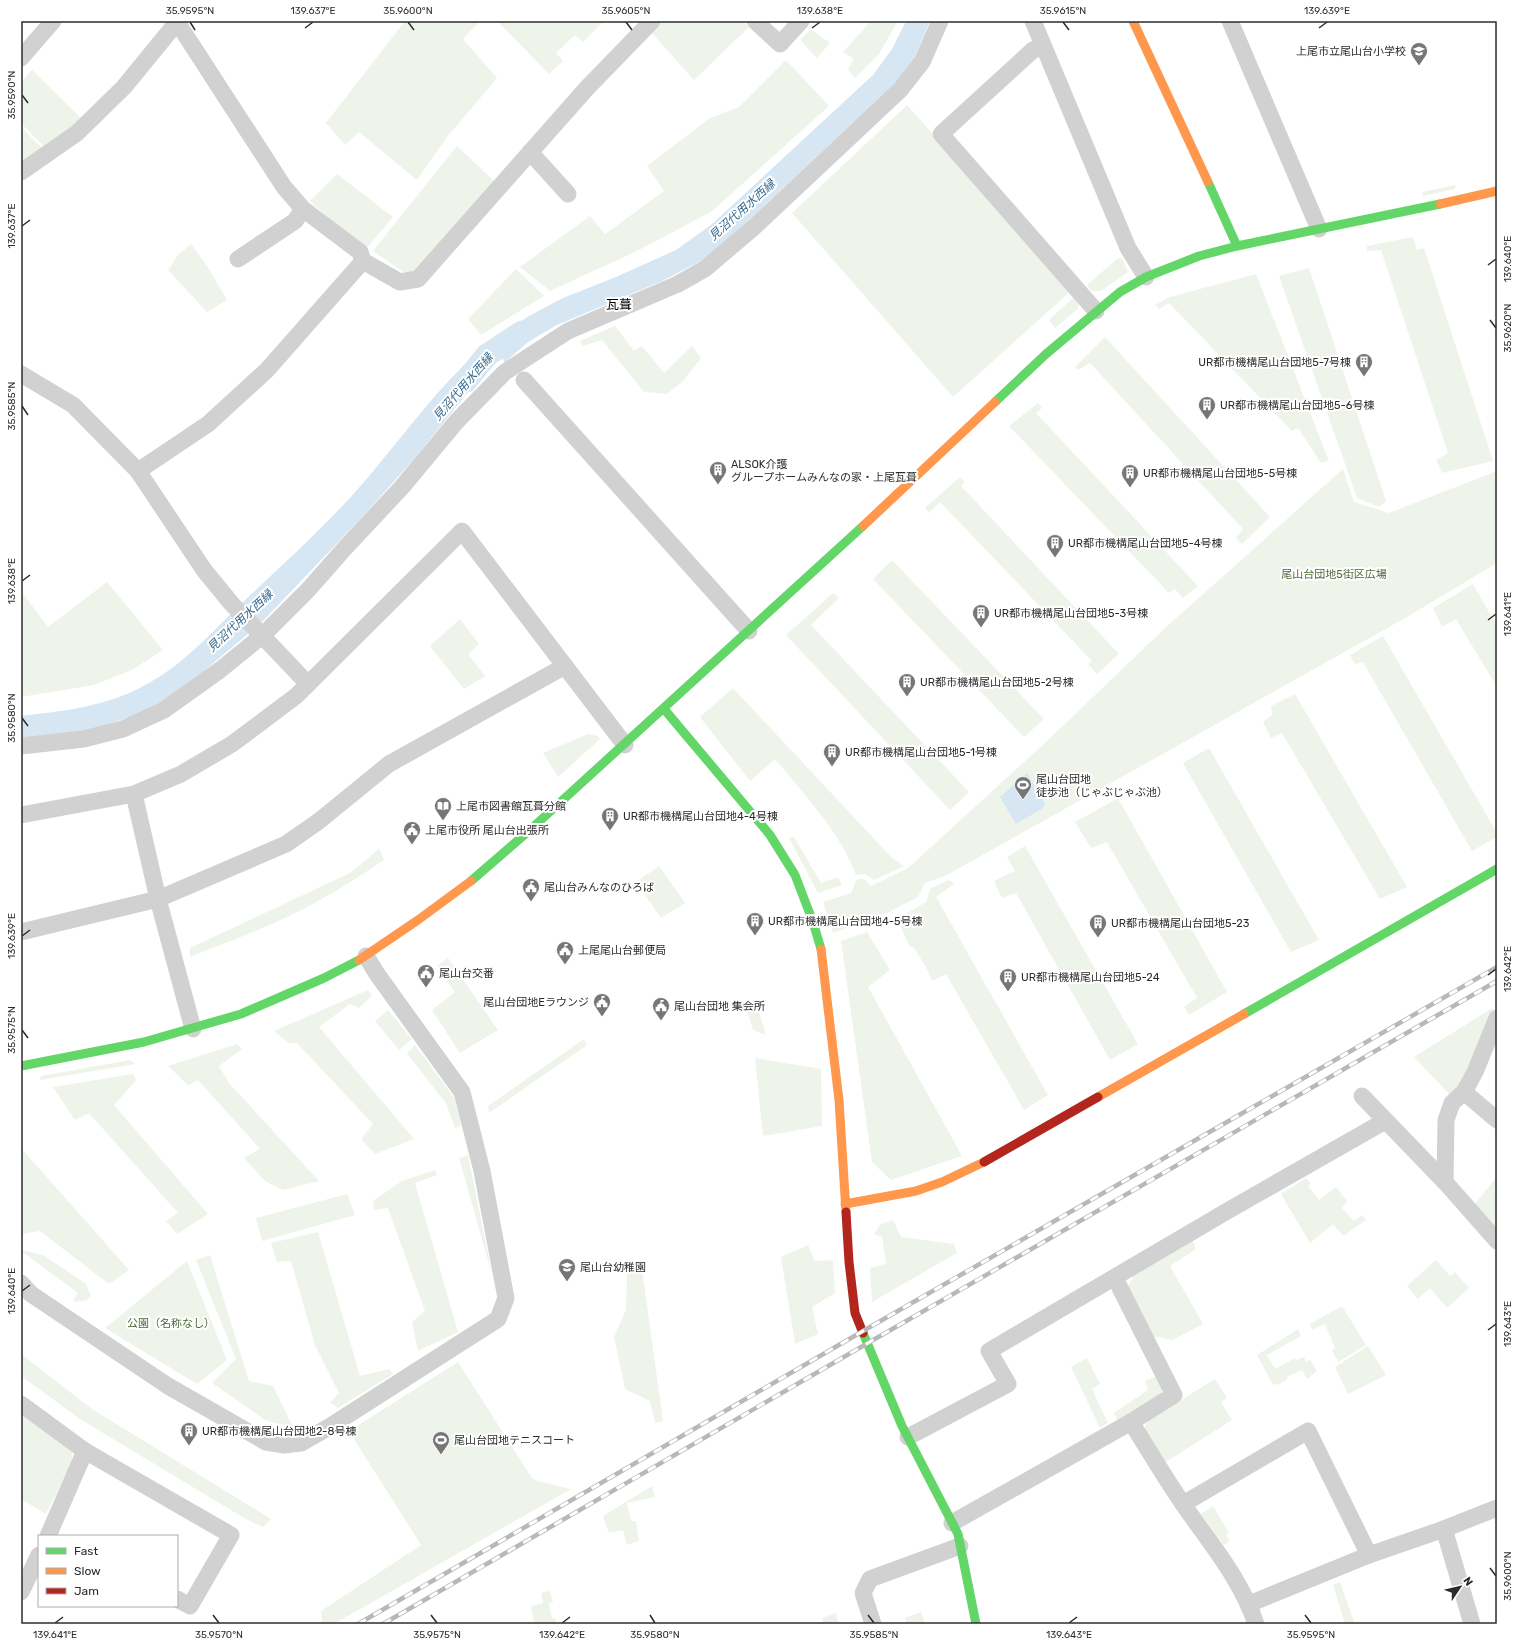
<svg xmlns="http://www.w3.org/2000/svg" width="1518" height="1645" font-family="Rubik,'Noto Sans JP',sans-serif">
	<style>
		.green { fill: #eff4ea }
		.water { fill: #d6e6f2 }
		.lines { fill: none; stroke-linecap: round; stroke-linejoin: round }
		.canal { stroke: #d6e6f2; stroke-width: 23 }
		.street { stroke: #d1d1d1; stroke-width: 17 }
		.fast { stroke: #63d668; stroke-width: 9 }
		.slow { stroke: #ff974d; stroke-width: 9 }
		.jam { stroke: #b3261e; stroke-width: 9 }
		.rail-casing { stroke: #b8b8b8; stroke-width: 4.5 }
		.rail { stroke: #fff; stroke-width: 3; stroke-dasharray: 9; stroke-linecap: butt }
		.ticks { fill: none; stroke: #2c2c2c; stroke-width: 1.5 }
		.labels { text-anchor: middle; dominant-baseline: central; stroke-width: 4; stroke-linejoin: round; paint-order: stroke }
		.poi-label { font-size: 11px; fill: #2c2c2c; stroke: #fff; text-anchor: start }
		.park-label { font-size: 11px; fill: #4d6938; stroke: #fff }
		.water-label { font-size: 12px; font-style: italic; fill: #386b90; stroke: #fff }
		.quarter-label { font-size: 13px; fill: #000; stroke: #fff }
		.neatline { fill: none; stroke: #2c2c2c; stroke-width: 1.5 }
		.ticks-label { font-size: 10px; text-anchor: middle; fill: #2c2c2c }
	</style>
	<rect width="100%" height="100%" fill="#fff"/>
	<g class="green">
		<path d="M405 21H480L463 39 497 78 447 137 417 180 359 132 345 145 326 123Z"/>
		<path d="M497 21H604L583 42 575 35 556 53 563 61 549 74Z"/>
		<path d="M663 21H743L749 27 694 80 652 33Z"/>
		<path d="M871 21H898L879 54 855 78 848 69 854 59 843 52Z"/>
		<path d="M811 29 830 43 817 58 800 40Z"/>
		<path d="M786 60 829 106 711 212 637 251 550 291 520 267 590 216 605 234 664 191 647 166 710 118 739 107Z"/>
		<path d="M32 70 83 120 45 148 21 123V82Z"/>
		<path d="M907 105 1071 291 953 397 792 213Z"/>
		<path d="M21 127 43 149 21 165Z"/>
		<path d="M457 146 495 182 416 270 406 274 373 251Z"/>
		<path d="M337 174 393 217 364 251 310 201Z"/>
		<path d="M1455 185V189L1423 196 1422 192Z"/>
		<path d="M1413 237 1417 250 1424 248 1493 461 1442 473 1436 460 1448 453 1381 250 1367 251V246Z"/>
		<path d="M191 244 207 266 227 300 207 312 168 270 178 255Z"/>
		<path d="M1122 258 1128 272 1101 291H1091L1087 285 1117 259Z"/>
		<path d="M1309 268 1386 501 1379 507 1357 498 1279 276Z"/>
		<path d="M516 269 544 296 481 335 468 319Z"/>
		<path d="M1256 274 1329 461H1328L1321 463 1298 428 1292 431 1169 303 1159 309 1155 305 1170 297Z"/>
		<path d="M1074 297 1079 301 1078 309 1055 328 1049 320Z"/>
		<path d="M615 326 634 351 642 346 664 373 692 346 701 358 683 381 667 394 644 392 602 340 583 346 580 341Z"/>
		<path d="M1105 337 1270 517 1242 544 1236 538 1243 529 1090 363 1078 370 1075 367Z"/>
		<path d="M1038 403 1042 408 1036 413 1198 586 1183 598 1175 589 1169 593 1009 426Z"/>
		<path d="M1343 469 1354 502 1389 513 1497 471V563L1407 617 947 875 925 883 918 897 887 913 833 933 823 902 851 893 856 880C863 877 866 880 871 886L908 868 1046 742 1165 628Z"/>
		<path d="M960 477 965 482 961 486 1119 654 1097 674 1088 664 1092 661 940 502 929 513 925 508Z"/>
		<path d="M892 560 1044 719 1024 737 873 579Z"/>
		<path d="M107 582 163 650 132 670 94 685 21 697V591L48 627Z"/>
		<path d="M1473 584 1497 626V687L1456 619 1442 627 1433 608Z"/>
		<path d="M833 593 839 598 811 625 969 792 950 810 786 635Z"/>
		<path d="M460 619 479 644 468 654 485 676 464 689 430 646Z"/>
		<path d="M1383 636 1497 833V837L1472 851 1363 662 1355 664 1350 655Z"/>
		<path d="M733 688 892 858 904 866 874 880 865 874 856 875C841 833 803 793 775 759L750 781 700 717Z"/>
		<path d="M1295 694 1407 887 1380 899 1282 733 1271 738 1263 722 1272 715 1271 706Z"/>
		<path d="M588 734 598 736 600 739 558 777 543 753Z"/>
		<path d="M1209 748 1319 940 1291 952 1183 763Z"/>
		<path d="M1118 798 1227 992 1189 1015 1184 1007 1197 998 1107 842 1091 848 1075 822Z"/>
		<path d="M794 837 821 883 838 877 842 885 818 893 789 838Z"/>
		<path d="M1025 846 1138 1044 1110 1060 1016 893 1002 898 994 881 1015 871 1007 857Z"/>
		<path d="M379 849 384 860C353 881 321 901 287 917 255 932 222 944 190 957V948L350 873Z"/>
		<path d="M659 866 685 903 661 918 636 882Z"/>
		<path d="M949 880 954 884 936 897 1048 1095 1024 1110 946 974 932 981 928 971 915 949 909 945 897 919 926 902 930 889Z"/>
		<path d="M867 932 890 970 868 987 962 1156 891 1180 872 1162 841 941Z"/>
		<path d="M448 958 498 1030 460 1053 432 1010 455 992 437 966Z"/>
		<path d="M368 990 372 996 359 1008 350 1004 319 1027 414 1139 375 1154 361 1139 373 1124 297 1043H289L274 1031Z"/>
		<path d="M756 1002 766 1035 753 1030 746 1006Z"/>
		<path d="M1494 1007 1482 1040 1456 1090 1450 1095 1414 1057Z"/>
		<path d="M388 1010 412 1039 399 1050 375 1021Z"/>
		<path d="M584 1039 587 1045 489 1113 488 1106Z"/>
		<path d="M237 1044 242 1049 219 1066 229 1083 319 1181 283 1190 265 1181 244 1158 260 1149 198 1080 188 1085 168 1066Z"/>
		<path d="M415 1045 455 1099 461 1126 455 1128 445 1101 440 1096 407 1053Z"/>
		<path d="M755 1058 821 1069 822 1126 763 1136Z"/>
		<path d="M130 1060 135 1064 40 1080 41 1076Z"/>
		<path d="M133 1074 136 1080 114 1105 208 1214 177 1234 166 1221 178 1213 89 1113 75 1120 53 1087Z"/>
		<path d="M21 1148 129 1270 109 1284 40 1231 21 1234Z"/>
		<path d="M468 1155 492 1274 459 1158Z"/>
		<path d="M435 1170 437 1175 415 1183 458 1332 418 1351 412 1322 425 1311 388 1208 374 1210 373 1201 402 1181Z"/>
		<path d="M1306 1178 1311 1184 1308 1186 1319 1200 1336 1187 1347 1201 1342 1208 1354 1221 1362 1215 1366 1220 1343 1236 1333 1224 1310 1243 1281 1194Z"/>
		<path d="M1495 1179 1497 1181V1229L1474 1205Z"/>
		<path d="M347 1194 355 1215 262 1241 256 1218Z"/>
		<path d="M893 1220 901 1237 954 1244 957 1253 872 1302 870 1268 886 1264 882 1237 874 1234 881 1224Z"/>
		<path d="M318 1232 360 1376 389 1369 393 1374 338 1408 330 1403 339 1393 315 1345 291 1261 277 1262 271 1243Z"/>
		<path d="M1192 1239 1196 1249 1170 1266 1203 1324 1172 1340 1152 1336 1128 1286 1135 1274Z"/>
		<path d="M808 1245 815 1261 833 1260 835 1293 812 1307 818 1334 795 1344 781 1257Z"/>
		<path d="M21 1250 43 1255 85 1283 91 1296 87 1300 75 1302 73 1300 78 1293 24 1253 21 1256Z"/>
		<path d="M210 1255 249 1381 273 1386 293 1427 267 1421 212 1383 236 1359 196 1260Z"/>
		<path d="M1436 1260 1450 1276 1455 1272 1469 1288 1447 1308 1430 1288 1418 1299 1407 1286Z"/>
		<path d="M187 1261 227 1360 197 1384 105 1328Z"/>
		<path d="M642 1269 663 1421 655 1423 650 1401 625 1389 614 1337 626 1310 627 1272Z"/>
		<path d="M1342 1306 1366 1345 1338 1362 1332 1350 1335 1348 1325 1324 1312 1330 1310 1324Z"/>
		<path d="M1298 1329 1301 1336 1267 1355 1275 1369 1295 1358 1297 1360 1304 1357 1306 1362 1310 1360 1317 1371 1307 1379 1302 1370 1287 1377V1379L1278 1385 1277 1383 1273 1385 1257 1355Z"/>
		<path d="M1368 1346 1386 1375 1348 1394 1335 1367Z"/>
		<path d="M21 1354 92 1409 271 1519 263 1527 244 1518 80 1419 21 1376Z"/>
		<path d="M1087 1358 1100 1384 1092 1389 1108 1423 1100 1428 1071 1367Z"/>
		<path d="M458 1362 532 1478 537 1481 571 1489 334 1624H322L321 1611 421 1545 349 1431Z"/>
		<path d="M1157 1376 1163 1389 1158 1398 1118 1422 1114 1413 1148 1390 1145 1381Z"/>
		<path d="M1215 1379 1227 1398 1221 1402 1232 1420 1164 1463 1144 1431 1147 1421Z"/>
		<path d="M21 1414 72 1451V1461L46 1514 21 1499Z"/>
		<path d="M652 1486 655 1497 627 1503 631 1521H636L639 1541 627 1545 623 1530 609 1533 603 1516Z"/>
		<path d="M1213 1506 1229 1533 1226 1535 1230 1541 1224 1545 1201 1514Z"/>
		<path d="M1340 1582 1354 1622 1345 1624 1333 1585Z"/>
		<path d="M550 1591 553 1602 549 1603 552 1619 555 1618 556 1624H534L531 1606 543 1603 541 1593Z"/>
		<path d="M921 1612 925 1624H907L905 1618Z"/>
		<path d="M836 1613 839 1624H824L822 1618Z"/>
	</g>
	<g class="water">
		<path d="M906 21H930L912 63 893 85 737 231 706 258 662 281 557 325 528 342 505 362 490 343 529 316 563 298 616 277 676 250 711 225 873 75 892 49Z"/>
		<path d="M480 350 493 366 473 386 414 459 362 517 263 621 185 687 165 700 132 716 87 732 21 738V716C65 711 110 706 149 683 185 663 212 632 241 604 283 564 326 526 364 482 402 438 436 389 480 350Z"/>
		<path d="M1027 773 1045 803 1043 808 1016 824 1000 797Z"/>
	</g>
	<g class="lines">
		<path class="canal" d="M466 381 487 355 522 332"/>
		<g class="street">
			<path d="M755 21 780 44 801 21"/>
			<path d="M1033 21 1128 248 1146 277"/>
			<path d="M1230 21 1319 229"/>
			<path d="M177 22 284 187 303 209 360 252 363 261"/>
			<path d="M1043 46 1033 50 941 134 1096 311"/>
			<path d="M21 58 53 21"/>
			<path d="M530 152 568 194"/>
			<path d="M21 172 77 133 124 87 178 21"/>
			<path d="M238 259 295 221 303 209"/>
			<path d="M21 374 73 405 138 471 204 570 231 603 308 684"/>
			<path d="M524 380 749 631"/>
			<path d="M138 471 208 424 267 370 363 261 400 282 418 279 587 88 652 21"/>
			<path d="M21 746 84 739 123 729 164 710 220 670 263 635 308 590 345 548 402 487 456 422 505 372 568 331 678 284 706 268 753 228 900 90 922 62 940 21"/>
			<path d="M134 794 158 899 193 1029"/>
			<path d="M21 815 134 794 181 774 232 744 296 696 462 531 625 745"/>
			<path d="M21 932 158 899 286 844 319 821 389 764 565 666"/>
			<path d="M1464 1092 1497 1120"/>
			<path d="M1362 1096 1445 1182 1497 1241"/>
			<path d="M1445 1182 1446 1120 1452 1103 1464 1092 1475 1072 1497 1018"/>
			<path d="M21 1283 31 1294 168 1386 266 1442 284 1445 301 1443 329 1427 498 1319 506 1298 482 1171 462 1092 377 974 366 956"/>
			<path d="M21 1404 85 1451 231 1535 190 1606 177 1599"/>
			<path d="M1131 1422C1148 1449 1165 1478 1183 1504 1210 1543 1241 1579 1256 1624"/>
			<path d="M908 1437 1008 1384 989 1351 1229 1210 1385 1121"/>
			<path d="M1183 1504 1308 1431 1369 1555"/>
			<path d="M952 1523 1131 1422 1174 1395 1115 1278"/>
			<path d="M1444 1529 1472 1624"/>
			<path d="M48 1536 85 1451"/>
			<path d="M21 1592 39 1555"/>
			<path d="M1249 1604 1369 1555 1444 1529 1497 1508"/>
			<path d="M873 1624 863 1593 870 1579 960 1546"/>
		</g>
		<g class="fast">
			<path d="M1208 182 1237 246"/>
			<path d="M995 402 1046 354 1120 292 1146 277 1199 256 1237 246 1440 204"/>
			<path d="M664 709 770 835 795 875 813 922 821 949"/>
			<path d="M471 881 531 829 863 526"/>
			<path d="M1244 1014 1497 869"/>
			<path d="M21 1066 144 1042 241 1014 324 978 359 960"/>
			<path d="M863 1333 902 1426 958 1534 976 1624"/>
		</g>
		<g class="slow">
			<path d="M1133 21 1208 182"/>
			<path d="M1440 204 1497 191"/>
			<path d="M863 526 995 402"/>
			<path d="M821 949 839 1100 846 1212"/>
			<path d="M359 960 418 920 471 881"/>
			<path d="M1098 1097 1244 1014"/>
			<path d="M845 1204 916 1191 942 1182 984 1162"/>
		</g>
		<g class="jam">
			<path d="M984 1162 1098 1097"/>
			<path d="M846 1212 849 1262 855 1313 863 1333"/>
		</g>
		<defs>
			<g id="rail">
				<path d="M358 1624 863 1331 1497 967"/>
				<path d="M383 1624 868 1343 1497 981"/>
			</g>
		</defs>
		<use href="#rail" class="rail-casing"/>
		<use href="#rail" class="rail"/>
	</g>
	<path class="ticks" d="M190 22 195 30M408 22 414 30M626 22 632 30M1063 22 1069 30M305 28 313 22M812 28 820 22M1319 28 1327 22M22 95 28 103M22 226 30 220M1488 265 1496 259M1490 320 1496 328M22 406 28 415M22 581 30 575M1488 620 1496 614M22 718 28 726M22 936 30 930M1488 975 1496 969M22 1030 28 1038M22 1291 30 1285M1488 1330 1496 1324M1490 1568 1496 1576M213 1615 219 1623M431 1615 437 1623M650 1615 655 1623M868 1615 874 1623M1305 1615 1311 1623M55 1623 63 1617M562 1623 570 1617M1069 1623 1077 1617"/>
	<defs>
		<symbol id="school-pin" viewBox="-11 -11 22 30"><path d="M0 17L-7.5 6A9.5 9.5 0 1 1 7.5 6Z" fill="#767676" stroke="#fff"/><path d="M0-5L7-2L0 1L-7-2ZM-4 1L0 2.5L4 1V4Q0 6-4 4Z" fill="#fff"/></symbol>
		<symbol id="building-pin" viewBox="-11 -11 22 30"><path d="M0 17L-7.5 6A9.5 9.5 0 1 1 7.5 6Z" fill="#767676" stroke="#fff"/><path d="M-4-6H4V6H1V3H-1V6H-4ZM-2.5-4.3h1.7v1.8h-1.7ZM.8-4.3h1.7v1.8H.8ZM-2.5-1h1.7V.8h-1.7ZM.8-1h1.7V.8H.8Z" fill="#fff"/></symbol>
		<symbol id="stadium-pin" viewBox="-11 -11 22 30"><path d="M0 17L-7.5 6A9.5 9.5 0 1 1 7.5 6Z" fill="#767676" stroke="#fff"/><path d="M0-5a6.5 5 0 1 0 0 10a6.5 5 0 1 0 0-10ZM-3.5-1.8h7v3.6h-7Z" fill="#fff"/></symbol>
		<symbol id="library-pin" viewBox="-11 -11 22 30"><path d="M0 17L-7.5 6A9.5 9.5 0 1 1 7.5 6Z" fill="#767676" stroke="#fff"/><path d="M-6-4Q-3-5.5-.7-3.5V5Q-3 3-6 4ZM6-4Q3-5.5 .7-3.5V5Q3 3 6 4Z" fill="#fff"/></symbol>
		<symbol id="civic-pin" viewBox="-11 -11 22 30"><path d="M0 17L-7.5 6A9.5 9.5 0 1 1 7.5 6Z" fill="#767676" stroke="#fff"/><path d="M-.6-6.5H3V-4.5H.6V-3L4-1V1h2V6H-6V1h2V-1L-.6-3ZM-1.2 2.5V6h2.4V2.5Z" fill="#fff"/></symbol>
	</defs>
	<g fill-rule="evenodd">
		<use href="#school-pin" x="1409" y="41" width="20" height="27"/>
		<use href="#building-pin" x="1354" y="352" width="20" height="27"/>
		<use href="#building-pin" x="1197" y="395" width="20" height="27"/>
		<use href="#building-pin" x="708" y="460" width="20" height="27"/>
		<use href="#building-pin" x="1120" y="463" width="20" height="27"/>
		<use href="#building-pin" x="1045" y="533" width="20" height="27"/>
		<use href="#building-pin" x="971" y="603" width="20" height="27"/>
		<use href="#building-pin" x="897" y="672" width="20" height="27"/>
		<use href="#building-pin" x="822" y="742" width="20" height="27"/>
		<use href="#stadium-pin" x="1013" y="775" width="20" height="27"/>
		<use href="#library-pin" x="433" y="796" width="20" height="27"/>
		<use href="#building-pin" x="600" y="806" width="20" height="27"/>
		<use href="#civic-pin" x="402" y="820" width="20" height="27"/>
		<use href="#civic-pin" x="521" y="877" width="20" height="27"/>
		<use href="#building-pin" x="745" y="911" width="20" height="27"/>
		<use href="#building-pin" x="1088" y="913" width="20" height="27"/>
		<use href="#civic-pin" x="555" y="940" width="20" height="27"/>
		<use href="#civic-pin" x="416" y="963" width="20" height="27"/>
		<use href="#building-pin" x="998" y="967" width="20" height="27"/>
		<use href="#civic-pin" x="592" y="992" width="20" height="27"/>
		<use href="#civic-pin" x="651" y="996" width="20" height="27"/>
		<use href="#school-pin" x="557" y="1257" width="20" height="27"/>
		<use href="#building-pin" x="179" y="1421" width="20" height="27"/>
		<use href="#stadium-pin" x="431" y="1430" width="20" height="27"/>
	</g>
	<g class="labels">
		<g class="poi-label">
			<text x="1406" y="51" text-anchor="end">上尾市立尾山台小学校</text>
			<text x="1351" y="362" text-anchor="end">UR都市機構尾山台団地5-7号棟</text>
			<text x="1220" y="405">UR都市機構尾山台団地5-6号棟</text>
			<text x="731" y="464">ALSOK介護<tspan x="731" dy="13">グループホームみんなの家・上尾瓦葺</tspan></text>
			<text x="1143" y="473">UR都市機構尾山台団地5-5号棟</text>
			<text x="1068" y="543">UR都市機構尾山台団地5-4号棟</text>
			<text x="994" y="613">UR都市機構尾山台団地5-3号棟</text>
			<text x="920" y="682">UR都市機構尾山台団地5-2号棟</text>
			<text x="845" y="752">UR都市機構尾山台団地5-1号棟</text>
			<text x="1036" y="779">尾山台団地<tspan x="1036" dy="13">徒歩池（じゃぶじゃぶ池）</tspan></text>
			<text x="456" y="806">上尾市図書館瓦葺分館</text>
			<text x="623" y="816">UR都市機構尾山台団地4-4号棟</text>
			<text x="425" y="830">上尾市役所 尾山台出張所</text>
			<text x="544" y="887">尾山台みんなのひろば</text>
			<text x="768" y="921">UR都市機構尾山台団地4-5号棟</text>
			<text x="1111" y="923">UR都市機構尾山台団地5-23</text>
			<text x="578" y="950">上尾尾山台郵便局</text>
			<text x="439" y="973">尾山台交番</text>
			<text x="1021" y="977">UR都市機構尾山台団地5-24</text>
			<text x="589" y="1002" text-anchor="end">尾山台団地Eラウンジ</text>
			<text x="674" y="1006">尾山台団地 集会所</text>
			<text x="580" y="1267">尾山台幼稚園</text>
			<text x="202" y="1431">UR都市機構尾山台団地2-8号棟</text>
			<text x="454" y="1440">尾山台団地テニスコート</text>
		</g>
		<g class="park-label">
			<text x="1334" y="574">尾山台団地5街区広場</text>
			<text x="171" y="1323">公園（名称なし）</text>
		</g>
		<g class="water-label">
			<text transform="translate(742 210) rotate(-42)">見沼代用水西縁</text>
			<text transform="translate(463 387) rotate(-49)">見沼代用水西縁</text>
			<text transform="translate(240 621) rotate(-43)">見沼代用水西縁</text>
		</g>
		<g class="quarter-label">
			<text x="619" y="304">瓦葺</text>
		</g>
	</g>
	<rect width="1518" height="1645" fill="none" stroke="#ffffff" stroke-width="44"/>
	<rect x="38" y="1535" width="140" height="72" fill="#ffffff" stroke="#ababab"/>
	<rect x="46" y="1548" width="20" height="6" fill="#63d668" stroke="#ababab"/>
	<text x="74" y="1555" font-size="12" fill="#2c2c2c">Fast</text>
	<rect x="46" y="1568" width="20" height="6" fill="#ff974d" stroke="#ababab"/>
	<text x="74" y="1575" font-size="12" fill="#2c2c2c">Slow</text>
	<rect x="46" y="1588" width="20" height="6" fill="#b3261e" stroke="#ababab"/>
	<text x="74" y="1595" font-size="12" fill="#2c2c2c">Jam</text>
	<g transform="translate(1460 1587) rotate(55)" stroke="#ffffff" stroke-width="3" paint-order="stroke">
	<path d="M0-3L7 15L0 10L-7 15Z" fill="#2c2c2c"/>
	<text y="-6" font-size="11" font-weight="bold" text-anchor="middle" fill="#2c2c2c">N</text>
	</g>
	<rect x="22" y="22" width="1474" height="1601" class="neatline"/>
	<g class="ticks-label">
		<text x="190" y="14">35.9595°N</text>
		<text x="313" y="14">139.637°E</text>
		<text x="408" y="14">35.9600°N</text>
		<text x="626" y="14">35.9605°N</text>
		<text x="820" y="14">139.638°E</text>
		<text x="1063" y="14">35.9615°N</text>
		<text x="1327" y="14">139.639°E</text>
		<text transform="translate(11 95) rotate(-90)" y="4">35.9590°N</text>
		<text transform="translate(11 226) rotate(-90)" y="4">139.637°E</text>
		<text transform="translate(1507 259) rotate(-90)" y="4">139.640°E</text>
		<text transform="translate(1507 328) rotate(-90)" y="4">35.9620°N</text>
		<text transform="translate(11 406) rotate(-90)" y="4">35.9585°N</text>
		<text transform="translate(11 581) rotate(-90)" y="4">139.638°E</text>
		<text transform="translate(1507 614) rotate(-90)" y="4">139.641°E</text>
		<text transform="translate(11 718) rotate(-90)" y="4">35.9580°N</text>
		<text transform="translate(11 936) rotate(-90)" y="4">139.639°E</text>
		<text transform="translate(1507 969) rotate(-90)" y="4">139.642°E</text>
		<text transform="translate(11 1030) rotate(-90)" y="4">35.9575°N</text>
		<text transform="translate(11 1291) rotate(-90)" y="4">139.640°E</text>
		<text transform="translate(1507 1324) rotate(-90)" y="4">139.643°E</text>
		<text transform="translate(1507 1576) rotate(-90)" y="4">35.9600°N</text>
		<text x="55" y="1638">139.641°E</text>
		<text x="219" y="1638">35.9570°N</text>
		<text x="437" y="1638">35.9575°N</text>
		<text x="562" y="1638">139.642°E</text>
		<text x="655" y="1638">35.9580°N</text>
		<text x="874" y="1638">35.9585°N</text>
		<text x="1069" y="1638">139.643°E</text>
		<text x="1311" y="1638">35.9595°N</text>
	</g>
</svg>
